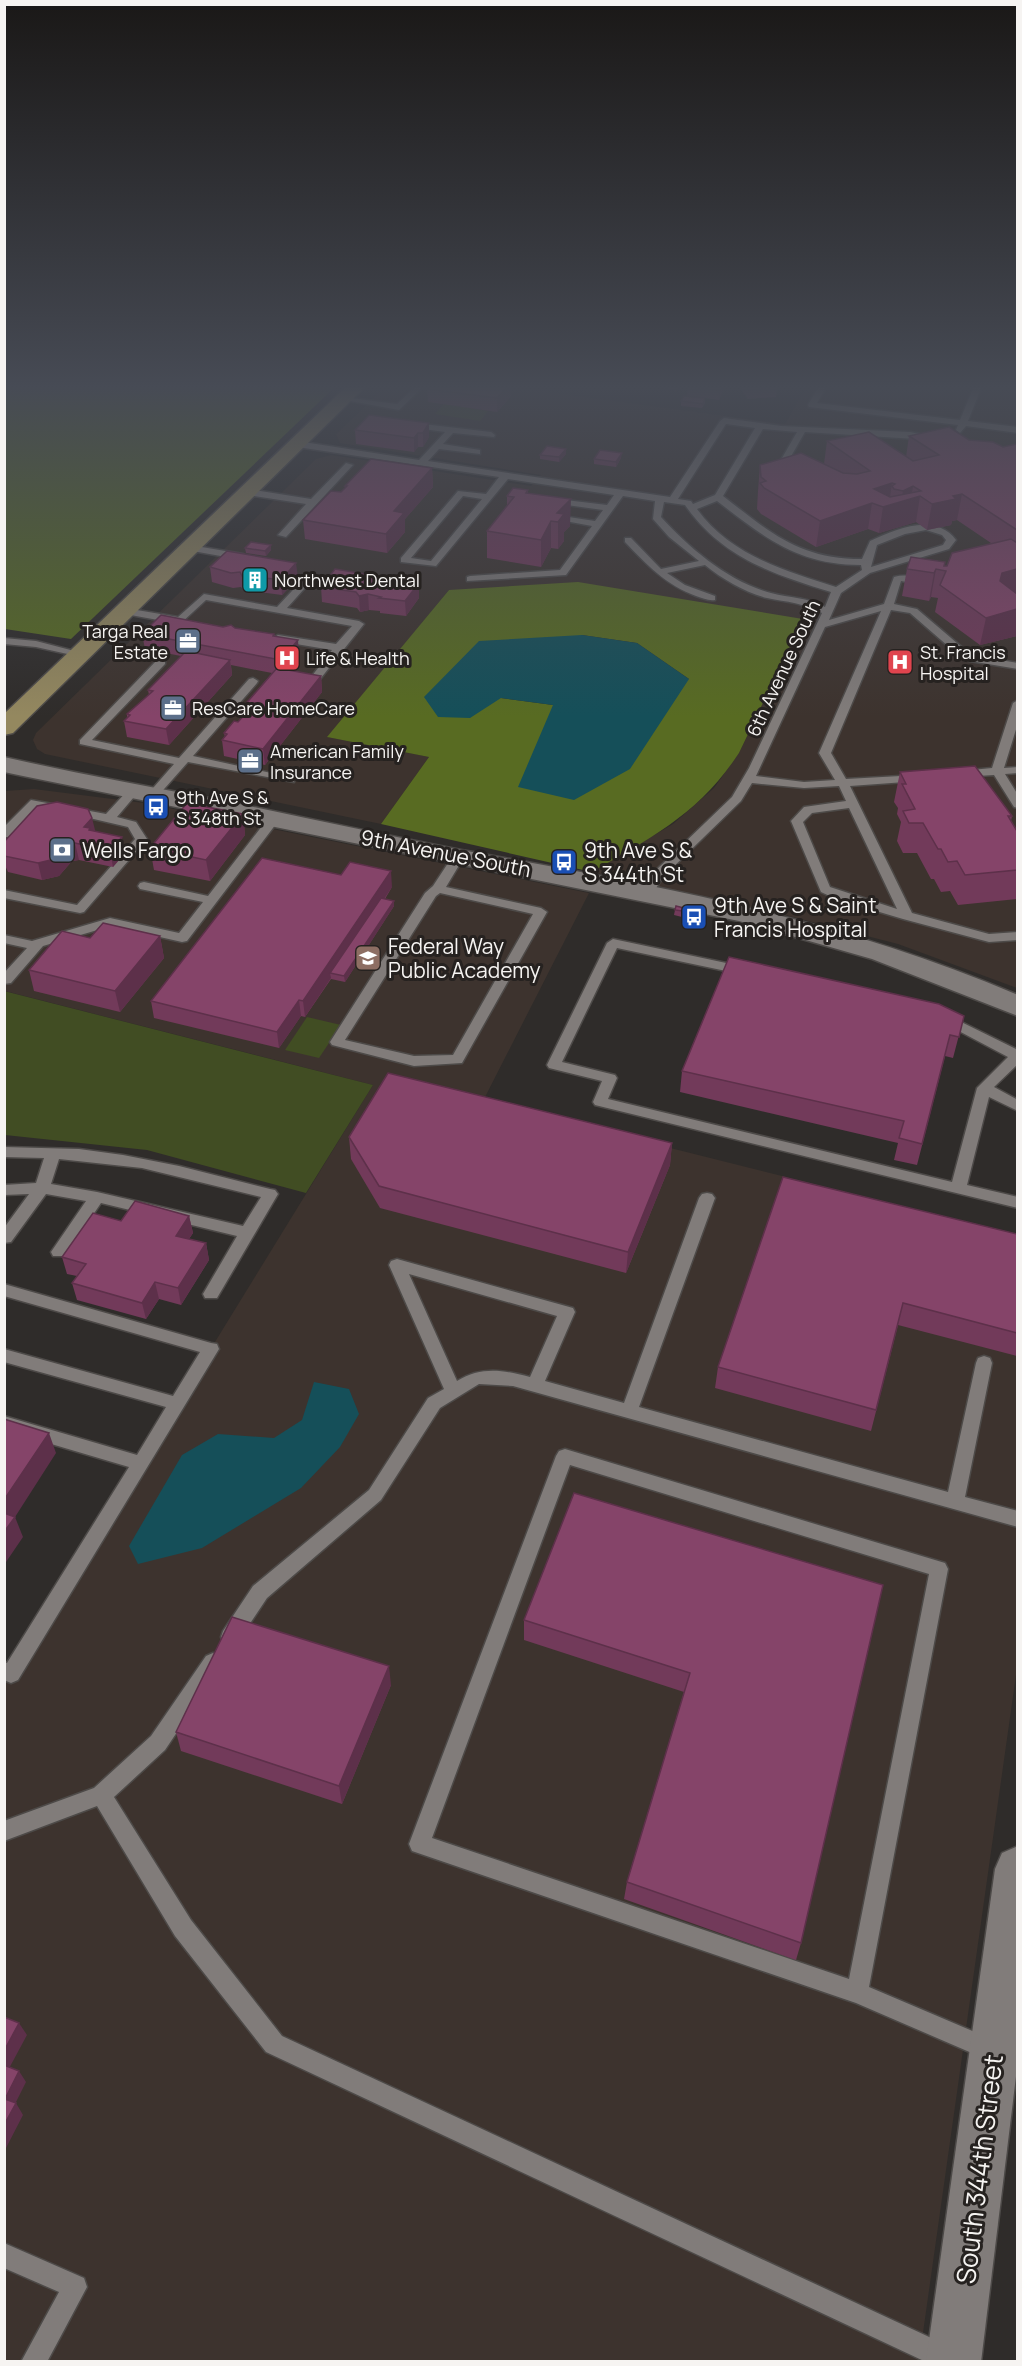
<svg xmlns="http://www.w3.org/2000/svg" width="1022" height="2366" font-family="Manrope,sans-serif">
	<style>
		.built { fill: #3d332e }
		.green { fill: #414d23 }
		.forest { fill: #586b22; fill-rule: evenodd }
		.water { fill: #154f59 }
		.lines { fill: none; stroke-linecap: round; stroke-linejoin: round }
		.service-casing { stroke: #4d4a48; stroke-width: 3 }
		.tertiary-casing { stroke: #4d4a48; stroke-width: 3 }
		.primary-casing { stroke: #4d4a48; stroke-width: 3 }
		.service { fill: #817c7a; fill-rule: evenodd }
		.tertiary { fill: #817c7a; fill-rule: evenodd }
		.primary { fill: #94885f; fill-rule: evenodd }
		.wall { fill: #723a5a }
		.shaded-wall { fill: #5d304a }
		.building { fill: #854469; stroke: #5d304a; stroke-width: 1.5; fill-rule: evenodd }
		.labels { text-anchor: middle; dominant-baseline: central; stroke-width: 6; stroke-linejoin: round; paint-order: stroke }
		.far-poi-label { font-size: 18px; fill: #f6f4f2; stroke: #262220; text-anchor: start }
		.far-street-label { font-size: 18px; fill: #f6f4f2; stroke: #262220 }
		.poi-label { font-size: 21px; fill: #f6f4f2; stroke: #262220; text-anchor: start }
		.street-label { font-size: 21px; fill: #f6f4f2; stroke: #262220 }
		.near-street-label { font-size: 26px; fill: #f6f4f2; stroke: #262220 }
	</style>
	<rect width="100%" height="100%" fill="#2f2c2a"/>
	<g class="built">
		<path d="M387 386H502L785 424 807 386H1017V988L898 944 785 915 592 872 673 824 714 788 739 753 803 619 449 590 328 737 429 757 381 824 45 754 37 749 33 740 36 733 316 459 331 455 531 486 541 475 340 443 336 434Z"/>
		<path d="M34 789 144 803 589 893 483 1101 1017 1235V1668L919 2361H5L4 1685 373 1085 5 991V791Z"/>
	</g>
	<g class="green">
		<path d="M444 404 488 411 480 421 435 414Z"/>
		<path d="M4 991 373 1085 306 1193 147 1150 5 1135Z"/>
		<path d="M307 1017 341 1025 319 1058 285 1050Z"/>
	</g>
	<g class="forest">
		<path d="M4 386H336L71 639 5 629Z"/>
		<path d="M578 582 803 619 739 753C699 814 652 837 592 872L381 824 429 757 327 737 449 590ZM582 635 637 643 689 679 553 705 501 698Z"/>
	</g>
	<g class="water">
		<path d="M582 635 637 643 689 679 630 769 574 800 518 787 553 705 501 698 470 718 438 717 424 697 479 641Z"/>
		<path d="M314 1382 349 1389 359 1414 340 1447 301 1488 202 1548 138 1564 129 1546 182 1455 218 1434 274 1438 302 1420Z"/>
	</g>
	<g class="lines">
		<defs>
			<g id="service">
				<path d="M416 386H424L399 410 339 399 343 397 397 404Z"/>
				<path d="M819 386H827L817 403 960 420 974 386H982L968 421 1018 427V433L966 426 960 433 956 430 958 425 809 407 808 405Z"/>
				<path d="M724 418 781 426 910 432 935 437 931 440 805 432 786 465 782 468 778 465 797 432 763 429 723 496C771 533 799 559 862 559L870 541C896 529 935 512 956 540L949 549 870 573 841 593 829 620 884 604 894 577C905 574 915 576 925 581L926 588H918L917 584 901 581 894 604 917 609 971 655 1018 663V669L964 660 910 613 891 610 831 753 846 779 919 775 925 778 919 781 850 786 912 913 989 934 1018 932V940L989 942 903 919 836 899 821 892 791 821 804 807 846 801 839 786 804 788 752 783 741 801 663 877 651 896H643L641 893 654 872 732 797 749 768 822 613C804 603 787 602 767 598 746 593 722 579 705 565L667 573 685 585 715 596V600C708 601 703 598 696 596 666 585 647 565 625 542V538H631L661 569 699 561 669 537 653 519 655 501 623 496 566 575 467 581V577L470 576 560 570 592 526 549 518V514L595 521 603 510 552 503 549 502V498L607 505 614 495 508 479 436 566 401 562V558L458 491 486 494 499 477 297 447 293 444 297 441 419 460 445 432 409 427 406 426V422L491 432 495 435 494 437 453 433 443 444 480 450V454L439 449 428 461 670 497 720 421ZM726 424 755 428 715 495 693 504 691 501 678 499ZM463 496 482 499 431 561 411 558ZM717 501C765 538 798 565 861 565L862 570 836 587C785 571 730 555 697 509ZM664 502 685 505C722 558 773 574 831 592L825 607C807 597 790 598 771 593 729 582 689 548 661 517ZM926 530 942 535 946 540 943 545 871 567 877 545 905 534ZM881 611 819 753 835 780 804 782 756 776 825 627ZM849 808 897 909 830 887 803 822 812 813Z"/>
				<path d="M346 463 353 465 286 537 278 535 306 504 247 495 242 492 247 489 311 499Z"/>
				<path d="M190 545 243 554 248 557 243 560 187 550V546Z"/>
				<path d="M308 576 313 579 287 608 359 621 364 624 317 683 313 684 308 681 332 650 278 641 273 638 278 635 336 644 352 626 206 600 180 624 125 614 120 611 125 608 178 617 204 594 277 607 305 577Z"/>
				<path d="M4 638 36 641 86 654 81 657 36 647 4 644Z"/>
				<path d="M161 659 165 660V664L92 740 179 758 249 679 253 678 258 681 257 683 193 756 294 778V782L188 762 157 797 153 799 147 795 174 764 80 744V740L157 660Z"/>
				<path d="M1018 700V723L1004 768 1018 767V773L1005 774 1018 795V808L1014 807 994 775 961 777 955 774 961 771 992 768 1013 703Z"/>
				<path d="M133 788 139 791 117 817 136 822 147 839 84 912 80 913 4 898V890L77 905 135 839 128 827 38 806 8 837H4V827L31 800 106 814 129 789Z"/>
				<path d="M273 816 279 820 187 941 182 942 111 926 43 946 11 983 4 984V973L27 948 4 943V935L32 941 110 918 179 933 203 902 140 889 138 886 140 883 144 882 208 896 269 817Z"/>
				<path d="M458 853 464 857 446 887 541 908 547 912 462 1063 414 1066 332 1045 330 1042 425 893 433 886 454 854ZM440 893 533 914 453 1055 414 1056 345 1040 436 896Z"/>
				<path d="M613 939 745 967 752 971 745 975 617 948 562 1062 615 1075 617 1078 608 1099 952 1182 977 1088 1008 1057 938 1020 936 1017 938 1014 943 1013 1018 1050V1064L994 1087 1018 1100V1111L989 1097 967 1185 1018 1197V1208L595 1105 593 1102 602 1081 549 1068 547 1065 607 943Z"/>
				<path d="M4 1147 79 1149 123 1155 179 1166 270 1189 275 1190 278 1194 217 1298H205L203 1294 237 1236 101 1203 65 1256H53L51 1252 86 1201 46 1194 11 1242 4 1243V1228L29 1194 4 1195V1185L36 1183 44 1158 4 1157ZM59 1159 142 1168 261 1197 243 1226 97 1192 51 1184Z"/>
				<path d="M707 1193 712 1194 715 1198 639 1407 948 1492 976 1363 978 1358 984 1356 990 1358 992 1363 965 1497 1018 1511V1527L513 1386 479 1384 440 1408 381 1500 267 1598 237 1643 230 1646 223 1643 221 1637 223 1631 253 1586 369 1490 428 1398 444 1389 389 1265 391 1261 397 1259 573 1308 575 1312 545 1381 624 1403 699 1198 702 1194ZM409 1274 557 1316 530 1377C504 1370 481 1366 457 1381Z"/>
				<path d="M4 1284 211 1343 217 1344 219 1349 18 1680 11 1683 4 1680V1662L7 1663 129 1467 4 1430V1416L137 1455 166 1407 4 1362V1349L173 1396 200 1352 4 1296Z"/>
				<path d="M565 1449 945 1563 948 1569 869 1987 996 2041 999 2049 996 2057 988 2060 856 2003 412 1851 409 1844 556 1456 559 1451ZM570 1465 929 1574 849 1979 432 1838Z"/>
				<path d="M213 1653 220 1656 223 1662 220 1668 165 1750 114 1797 191 1920 282 2036 955 2349 958 2358 957 2362H926L266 2052 175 1936 97 1806 4 1841V1821L94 1788 151 1736 206 1656Z"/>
				<path d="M4 2243 84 2278 87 2287 47 2362H21L59 2292 4 2268Z"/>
			</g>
			<g id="tertiary">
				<path d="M4 757C78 774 152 787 225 801 302 817 379 834 456 849 652 885 833 916 1018 995V1016L872 959 739 921 23 776 4 772Z"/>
				<path d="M1018 1846V2060L981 2362H926L995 1869 1002 1853Z"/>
			</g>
			<path id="primary" d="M347 386H366L13 733 4 735V714Z"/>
		</defs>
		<use href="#service" class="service-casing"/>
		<use href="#tertiary" class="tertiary-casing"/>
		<use href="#primary" class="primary-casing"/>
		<use href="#service" class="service"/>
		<use href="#tertiary" class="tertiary"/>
		<use href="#primary" class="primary"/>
	</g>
	<g class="wall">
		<path d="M511 386V396L497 412 428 402 427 389Z"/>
		<path d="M654 386H684L677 391Z"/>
		<path d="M688 386H723L722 392 719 400 705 398V403L702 408 681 406V401L687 396Z"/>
		<path d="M743 386H776L777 387 776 397 748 399 742 391Z"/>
		<path d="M429 423V437L423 447H418L414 452 356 444 355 430Z"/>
		<path d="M909 436 969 440 1003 447 1017 444V636L980 645 935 612 938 598 931 597 929 601 902 596 907 569 947 566 991 543 957 520 952 521 951 525 927 530 916 522 879 533 868 529 816 547 761 514 757 509 758 491 760 465 824 464 827 441 906 457Z"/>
		<path d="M566 449V454L559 462 540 459V455Z"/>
		<path d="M621 458 616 467 594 464V459Z"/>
		<path d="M432 468 433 487 405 519V532L387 553 305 539 303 520 341 492 345 488V486Z"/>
		<path d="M528 490V493L570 526 564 532V541L558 549 551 548 541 567 487 558V531L507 506V496Z"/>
		<path d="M271 545V550L266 556 246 553 245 548Z"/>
		<path d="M210 567 298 578 282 595 259 592 258 591 252 590 244 591 241 587 233 588 212 582Z"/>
		<path d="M419 583V598L406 616 380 613V611L369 610 360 612 357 608 322 602 321 587Z"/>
		<path d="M235 628 274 634 275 636 299 655 287 670 321 676 322 692 265 765 224 756 222 740 225 737 224 733 238 722 243 716 242 708 272 673 231 665 232 675 169 745 127 737 124 721 127 718V714L149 695 148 690 181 656 145 649 142 634Z"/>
		<path d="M900 772 1012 816 1011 821 1017 831V899L958 905 950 891 941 892 934 879H931L917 853H903L897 841 901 822 897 814 898 808 894 802Z"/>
		<path d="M243 814 245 835 210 881 154 870 150 848Z"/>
		<path d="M95 831 125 853 113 867 79 860 72 861 59 876 42 880 8 872 4 863V842Z"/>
		<path d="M392 887 385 899 394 901V906L345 982 331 979 305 1017 301 1016 279 1048 154 1018 151 1001Z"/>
		<path d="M684 908 682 917 674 915 675 910Z"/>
		<path d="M160 936 164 958 120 1012 34 991 29 970 90 938Z"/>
		<path d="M964 1016 953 1058 945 1056 917 1165 894 1160 898 1143 680 1092 682 1071Z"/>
		<path d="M349 1137 672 1143 670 1165 626 1273 380 1208 351 1159Z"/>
		<path d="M189 1216 193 1233 189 1239 206 1243 209 1260 181 1305 159 1299 146 1319 77 1300 72 1283 77 1276 67 1274 62 1257 121 1221Z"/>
		<path d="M1017 1234V1356L898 1325 871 1431 715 1388 718 1367Z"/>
		<path d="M883 1585 801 1943 796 1960 624 1899 627 1882 684 1692 524 1640V1620Z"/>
		<path d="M391 1685 342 1804 181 1751 176 1732Z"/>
	</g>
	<g class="shaded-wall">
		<path d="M508 386H511V396L497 412V398Z"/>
		<path d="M677 386H684L677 391Z"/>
		<path d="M722 386H723L722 392 719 400 720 390Z"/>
		<path d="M429 423V437L423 447V433Z"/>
		<path d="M418 433V447L414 452V438Z"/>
		<path d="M566 449V454L559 462V457Z"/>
		<path d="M622 453 621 458 616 467V462Z"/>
		<path d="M432 468 433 487 405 519V532L387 553 386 534 394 511Z"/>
		<path d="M892 483 889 505 901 502 903 491 913 486 911 499 920 496 916 522 879 533 883 507 872 503 868 529 816 547 820 521 874 489Z"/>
		<path d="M962 494 957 520 952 521 951 525 927 530 932 504 953 496Z"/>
		<path d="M571 499 570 526 564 532V541L558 549V522L557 513Z"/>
		<path d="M551 521V548L541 567V540Z"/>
		<path d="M271 545V550L266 556 265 551Z"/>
		<path d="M296 563 298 578 282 595 281 580Z"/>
		<path d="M936 569 931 597 929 601 934 573Z"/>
		<path d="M1017 569V595L1000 581 1002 573Z"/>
		<path d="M251 574 252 590 244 591 242 576Z"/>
		<path d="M419 583V598L406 616 405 601Z"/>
		<path d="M368 594 369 610 360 612 359 596Z"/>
		<path d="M1017 609V636L980 645 986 618Z"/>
		<path d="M298 640 299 655 283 675 281 660Z"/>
		<path d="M230 660 232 675 169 745 166 729Z"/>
		<path d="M321 676 322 692 265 765 263 749Z"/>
		<path d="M243 814 245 835 210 881 206 860Z"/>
		<path d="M92 818 96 834 84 827Z"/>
		<path d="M122 837 125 853 113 867 110 851Z"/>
		<path d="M75 843 79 860 72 861 59 876 42 880 38 863 69 844Z"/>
		<path d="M391 871 392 887 334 974 330 973 331 978 305 1017 303 1001Z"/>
		<path d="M394 901V906L345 982 344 976Z"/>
		<path d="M160 936 164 958 120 1012 115 991Z"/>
		<path d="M299 1000 301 1016 279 1048 277 1032Z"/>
		<path d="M672 1143 670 1165 626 1273 628 1252Z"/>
		<path d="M189 1216 193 1233 180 1252 176 1236Z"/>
		<path d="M206 1243 209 1260 181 1305 178 1288Z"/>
		<path d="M155 1282 159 1299 146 1319 142 1303Z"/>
		<path d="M49 1433 56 1453 15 1517 23 1537 4 1565V1500Z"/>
		<path d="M389 1666 391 1685 342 1804 339 1786Z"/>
		<path d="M19 2023 27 2035 6 2074 4 2072V2051Z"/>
		<path d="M19 2071 26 2082 14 2106 16 2103 23 2115 6 2148 4 2145 5 2099Z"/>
	</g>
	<g class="building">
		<path d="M430 386H508L497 398 427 389Z"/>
		<path d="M688 386H722L720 390 687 387Z"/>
		<path d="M746 386H776L777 387 749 390Z"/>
		<path d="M684 396 705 398 703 404 681 401Z"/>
		<path d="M369 415 429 423 423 433H418L414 438 355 430Z"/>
		<path d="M949 427 969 440 993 442 1003 447 1017 444V530L962 494 953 496 956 499 932 504 920 496 883 507 872 503 820 521 764 488 760 483 766 481 761 477 760 465 801 453 843 473 857 474 870 471 827 441 869 432 913 461 939 455 909 436ZM892 483 895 484 892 486 894 489 903 491 913 486 921 491 890 497 874 489Z"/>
		<path d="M547 446 566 449 559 457 540 455Z"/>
		<path d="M600 450 622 453 616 462 594 459Z"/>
		<path d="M371 459 432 468 394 511 404 513 386 534 303 520 331 491 341 492 347 486H345Z"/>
		<path d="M513 488 528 490 526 493 571 499 557 513 564 514 558 522 551 521 541 540 487 531 514 497 507 496Z"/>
		<path d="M1011 539 1017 543V569L1002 573 1000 581 1017 594V609L986 618 940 585 946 571 936 569 934 573 907 569 911 557 945 562 944 566H947L952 553Z"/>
		<path d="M251 542 271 545 265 551 245 548Z"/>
		<path d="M227 551 296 563 281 580 257 577 258 576 251 574 242 576 240 572 231 573 210 567Z"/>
		<path d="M335 569 419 583 405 601 379 598 381 597 368 594 359 596 356 592 321 587Z"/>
		<path d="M161 615 223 627 231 625 235 628 274 634 273 636 298 640 281 660 142 634Z"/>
		<path d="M186 651 230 660 166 729 124 721 130 715 127 714 153 691 148 690Z"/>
		<path d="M277 668 321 676 263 749 222 740 227 734 224 733 234 721 238 722 249 710 242 708Z"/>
		<path d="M975 766 1012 816H1008L1017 831V870L965 875 957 861 948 862 941 849H938L923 823H909L903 811 915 809 902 784H906L900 772Z"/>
		<path d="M57 802 88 809 92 818 84 827 90 828 89 830 122 837 110 851 75 843 69 844 55 859 38 863 4 856V842L37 806Z"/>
		<path d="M187 803 243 814 206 860 150 848Z"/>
		<path d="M262 858 341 875 350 862 391 871 303 1001 299 1000 277 1032 151 1001Z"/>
		<path d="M381 898 394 901 344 976 330 973Z"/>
		<path d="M676 906 684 908 682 911 675 910Z"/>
		<path d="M103 923 160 936 115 991 29 970 62 931 90 938Z"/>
		<path d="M729 957 939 1004 964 1016 959 1037 950 1035 922 1144 899 1138 904 1121 682 1071Z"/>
		<path d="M388 1073 672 1143 628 1252 379 1186 349 1137Z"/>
		<path d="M783 1177 1017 1234V1333L903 1303 876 1410 718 1367Z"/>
		<path d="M135 1201 189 1216 176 1236 206 1243 178 1288 155 1282 142 1303 72 1283 86 1264 62 1257 93 1213 121 1221Z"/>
		<path d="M4 1419 49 1433 4 1500Z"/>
		<path d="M574 1493 883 1585 801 1943 627 1882 690 1673 524 1620Z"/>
		<path d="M4 1513 15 1517 4 1532Z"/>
		<path d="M232 1617 389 1666 339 1786 176 1732Z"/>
		<path d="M4 2017 19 2023 4 2051Z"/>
		<path d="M4 2065 19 2071 5 2099 16 2103 4 2125Z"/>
	</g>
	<linearGradient id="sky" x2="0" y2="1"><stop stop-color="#1a1817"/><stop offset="0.54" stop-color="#474b55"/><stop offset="1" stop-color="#474b55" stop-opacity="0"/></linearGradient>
	<rect width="1022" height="717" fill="url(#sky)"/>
	<defs>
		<symbol id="building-square" viewBox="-11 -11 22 22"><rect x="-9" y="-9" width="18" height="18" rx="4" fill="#0f9aa8" stroke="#262220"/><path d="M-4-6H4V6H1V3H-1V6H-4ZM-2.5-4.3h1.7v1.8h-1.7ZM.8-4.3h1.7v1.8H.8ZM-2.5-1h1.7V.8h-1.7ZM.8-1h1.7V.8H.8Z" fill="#fff"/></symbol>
		<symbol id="office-square" viewBox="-11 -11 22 22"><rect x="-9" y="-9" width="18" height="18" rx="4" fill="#5c6f8a" stroke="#262220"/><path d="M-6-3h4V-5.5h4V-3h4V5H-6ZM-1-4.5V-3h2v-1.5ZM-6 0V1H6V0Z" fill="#fff"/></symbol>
		<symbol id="hospital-square" viewBox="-11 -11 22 22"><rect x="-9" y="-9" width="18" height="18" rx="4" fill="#e0444e" stroke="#262220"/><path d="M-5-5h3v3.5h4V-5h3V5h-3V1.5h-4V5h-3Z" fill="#fff"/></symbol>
		<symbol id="bus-square" viewBox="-11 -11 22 22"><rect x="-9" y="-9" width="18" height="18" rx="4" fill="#1a4fb4" stroke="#262220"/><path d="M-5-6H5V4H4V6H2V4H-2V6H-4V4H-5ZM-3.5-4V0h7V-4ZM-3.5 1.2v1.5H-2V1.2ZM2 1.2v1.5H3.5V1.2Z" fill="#fff"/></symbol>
		<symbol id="bank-square" viewBox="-11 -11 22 22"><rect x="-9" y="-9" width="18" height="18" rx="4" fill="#5c6f8a" stroke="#262220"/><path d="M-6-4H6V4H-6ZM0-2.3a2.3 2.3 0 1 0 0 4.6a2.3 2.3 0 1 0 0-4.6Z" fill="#fff"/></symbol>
		<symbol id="school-square" viewBox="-11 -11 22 22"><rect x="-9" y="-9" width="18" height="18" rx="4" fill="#8d6e63" stroke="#262220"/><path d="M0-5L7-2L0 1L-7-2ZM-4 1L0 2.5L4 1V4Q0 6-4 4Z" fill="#fff"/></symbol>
	</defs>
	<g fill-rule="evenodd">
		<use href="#building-square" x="240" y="565" width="30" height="30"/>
		<use href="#office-square" x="173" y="626" width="30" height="30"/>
		<use href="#hospital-square" x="272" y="643" width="30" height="30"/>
		<use href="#hospital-square" x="885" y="647" width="30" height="30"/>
		<use href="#office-square" x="158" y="693" width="30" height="30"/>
		<use href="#office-square" x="235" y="746" width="30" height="30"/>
		<use href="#bus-square" x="141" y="792" width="30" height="30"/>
		<use href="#bank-square" x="47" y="835" width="30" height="30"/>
		<use href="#bus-square" x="549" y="847" width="30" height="30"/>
		<use href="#bus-square" x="679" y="902" width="30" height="30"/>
		<use href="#school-square" x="353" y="943" width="30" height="30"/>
	</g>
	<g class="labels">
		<g class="far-poi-label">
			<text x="274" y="580">Northwest Dental</text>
			<text x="168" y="631" text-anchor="end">Targa Real<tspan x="168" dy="21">Estate</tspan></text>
			<text x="920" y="652">St. Francis<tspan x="920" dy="21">Hospital</tspan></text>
			<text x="306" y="658">Life &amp; Health</text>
			<text x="192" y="708">ResCare HomeCare</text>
			<text x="270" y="751">American Family<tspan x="270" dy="21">Insurance</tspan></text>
			<text x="176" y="797">9th Ave S &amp;<tspan x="176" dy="21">S 348th St</tspan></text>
		</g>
		<g class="far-street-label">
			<text transform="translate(783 668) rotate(-65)">6th Avenue South</text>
		</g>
		<g class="poi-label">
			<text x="82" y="850">Wells Fargo</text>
			<text x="584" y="850">9th Ave S &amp;<tspan x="584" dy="24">S 344th St</tspan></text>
			<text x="714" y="905">9th Ave S &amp; Saint<tspan x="714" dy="24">Francis Hospital</tspan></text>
			<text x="388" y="946">Federal Way<tspan x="388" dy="24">Public Academy</tspan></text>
		</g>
		<g class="street-label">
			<text transform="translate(446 853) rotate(11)">9th Avenue South</text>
		</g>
		<g class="near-street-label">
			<text transform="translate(979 2169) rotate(-83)">South 344th Street</text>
		</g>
	</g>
	<rect width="1022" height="2366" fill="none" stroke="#f6f4f2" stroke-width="12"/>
</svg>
